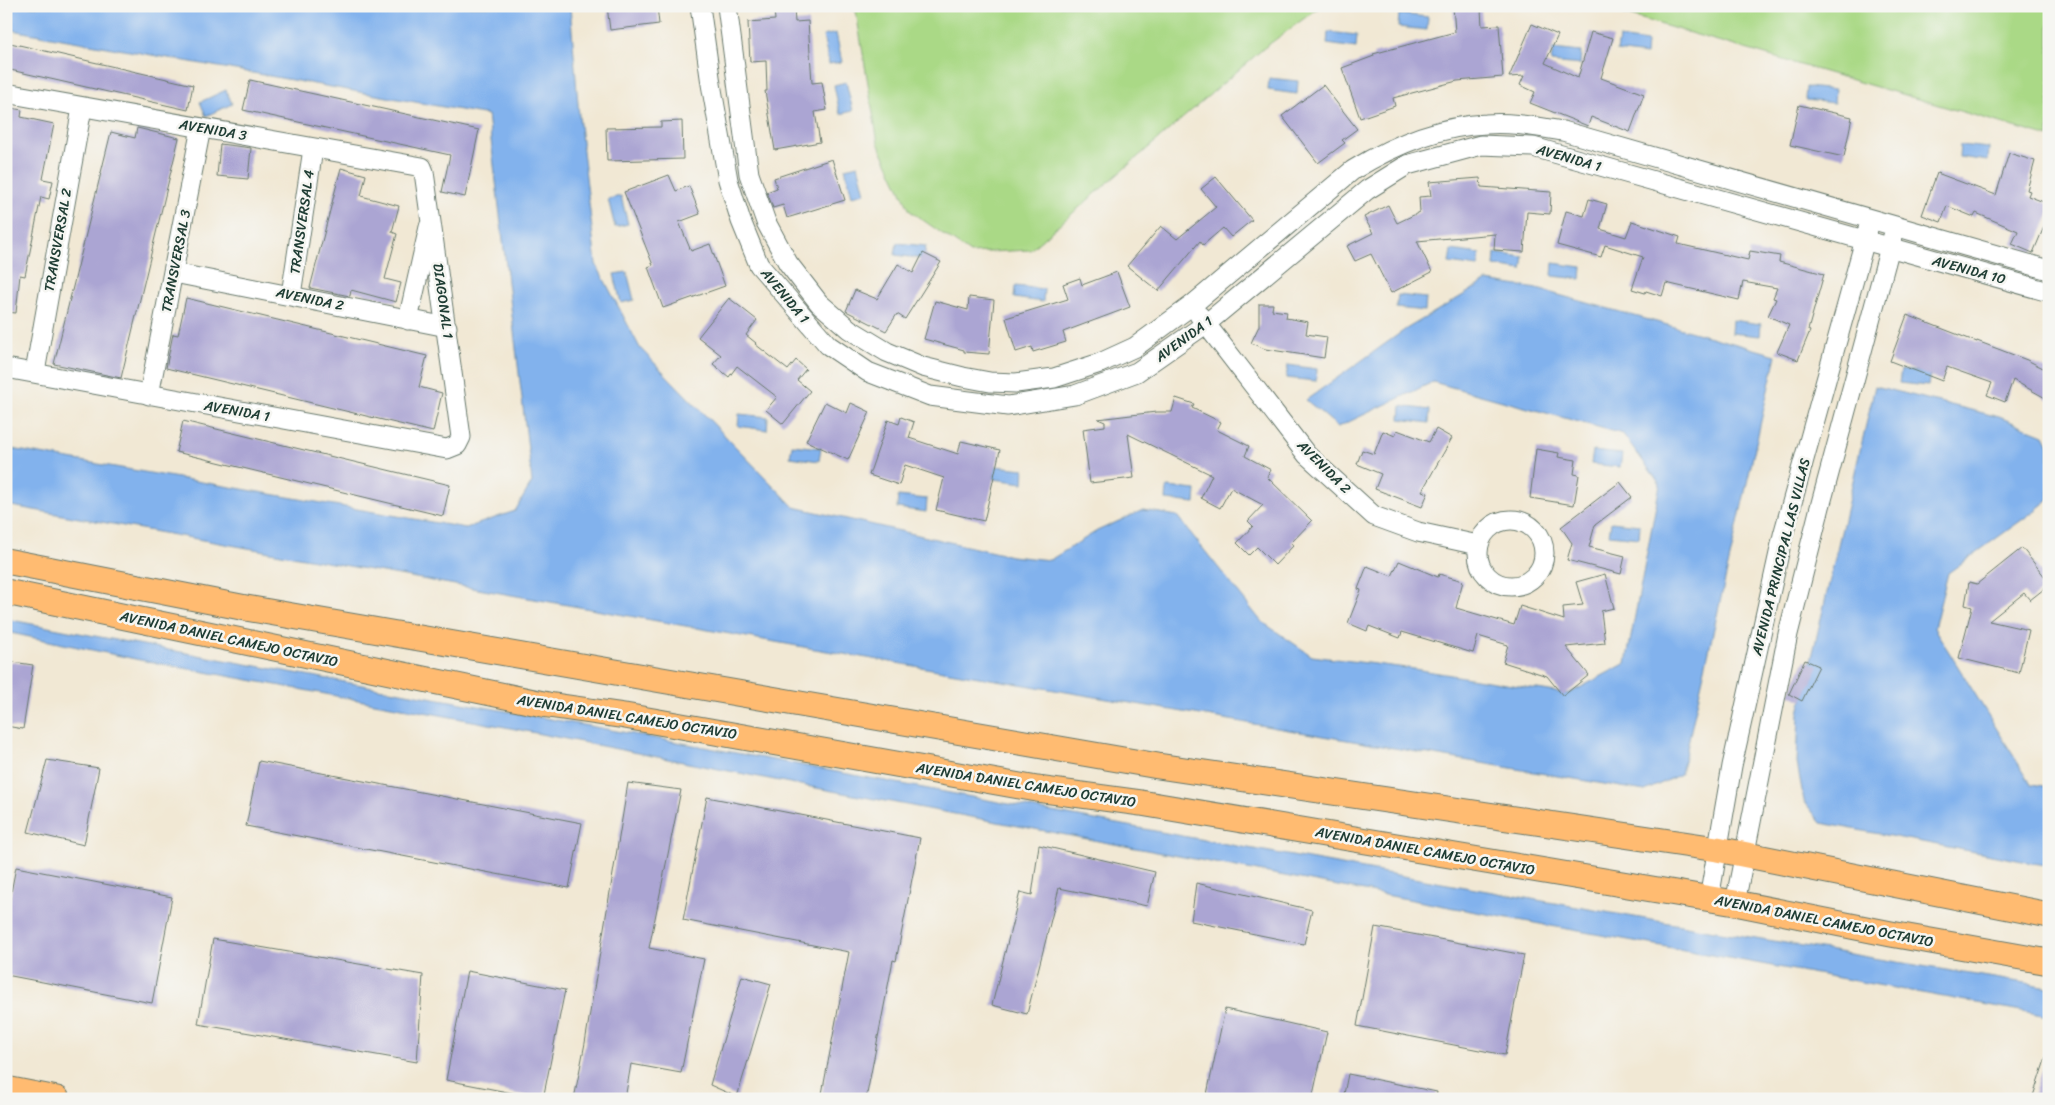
<svg xmlns="http://www.w3.org/2000/svg" width="2055" height="1105" font-family="Sriracha,sans-serif">
	<style>
		.green { fill: #aad986; stroke: #648b5d }
		.water { fill: #82b2ed; stroke: #507890 }
		.building { fill: #aba5d3 }
		.lines { fill: none; stroke-linecap: round; stroke-linejoin: round }
		.minor-casing { stroke: #68796c; stroke-width: 21 }
		.major-casing { stroke: #68796c; stroke-width: 27 }
		.minor { stroke: #fff; stroke-width: 19 }
		.major { stroke: #ffbb71; stroke-width: 25 }
		.labels { text-anchor: middle; dominant-baseline: central; stroke-width: 5; stroke-linejoin: round; paint-order: stroke }
		.street-label { font-size: 14px; fill: #1f3d34; stroke: #f6f6f2 }
	</style>
	<rect width="100%" height="100%" fill="#f6f6f2"/>
	<filter id="ink" filterUnits="userSpaceOnUse"><feTurbulence type="fractalNoise" baseFrequency=".02" numOctaves="2"/><feDisplacementMap in="SourceGraphic" scale="10" xChannelSelector="R" yChannelSelector="G"/><feConvolveMatrix kernelMatrix="1 2 1 2 8 2 1 2 1" color-interpolation-filters="sRGB"/></filter>
	<filter id="wash" filterUnits="userSpaceOnUse"><feTurbulence type="fractalNoise" baseFrequency=".0096" numOctaves="4" result="noise"/><feDisplacementMap in="SourceGraphic" scale="20" xChannelSelector="R" yChannelSelector="G"/><feGaussianBlur stdDeviation="1.12" result="paint"/><feColorMatrix in="noise" values="0 0 0 0 0 0 0 0 0 0 0 0 0 0 0 0 0 1.4 0 .05"/><feComposite in="paint" operator="in"/></filter>
	<g filter="url(#wash)">
		<rect width="100%" height="100%" fill="#f1e8d4"/>
		<g class="green">
			<path d="M855 6H1321L1264 48 1030 250 970 253 910 211 878 143Z"/>
			<path d="M1597 6H2049V137Z"/>
		</g>
		<g class="water">
			<path d="M6 6H570L579 116 596 264 640 348 794 507 1011 556 1050 560 1097 531 1143 510 1177 516 1261 621 1312 656 1414 669 1568 694 1626 663 1660 484 1623 434 1433 382 1338 427 1306 400 1406 329 1487 281 1537 289 1776 355 1681 774 1645 791 809 648 6 505V448L466 528 515 511 532 482 488 115 6 29Z"/>
			<path d="M1399 14 1428 17 1427 30 1398 27Z"/>
			<path d="M1328 32 1357 35 1356 48 1327 44Z"/>
			<path d="M836 33 842 62 829 64 823 36Z"/>
			<path d="M1619 38 1647 42 1646 55 1617 51Z"/>
			<path d="M1553 49 1581 52 1580 65 1551 62Z"/>
			<path d="M1269 78 1298 81 1297 94 1268 90Z"/>
			<path d="M846 82 853 111 840 114 834 85Z"/>
			<path d="M1806 87 1835 90 1834 103 1805 100Z"/>
			<path d="M226 90 232 104 206 116 200 102Z"/>
			<path d="M1960 145 1989 148 1988 161 1959 157Z"/>
			<path d="M858 165 865 193 852 196 845 168Z"/>
			<path d="M621 196 628 224 615 227 608 199Z"/>
			<path d="M897 243 926 246 924 259 895 255Z"/>
			<path d="M1451 250 1480 254 1478 267 1449 263Z"/>
			<path d="M1495 253 1524 257 1522 270 1494 266Z"/>
			<path d="M1553 263 1582 267 1581 279 1552 276Z"/>
			<path d="M627 272 634 300 621 303 614 274Z"/>
			<path d="M1015 286 1044 289 1043 302 1014 298Z"/>
			<path d="M1398 295 1426 298 1425 311 1396 308Z"/>
			<path d="M1732 320 1761 324 1760 336 1731 333Z"/>
			<path d="M1288 365 1317 369 1316 381 1286 378Z"/>
			<path d="M1901 370 1930 373 1928 386 1899 383Z"/>
			<path d="M1875 386 1999 417 2044 435 2049 445V499L2033 512 1948 573 1934 628 2031 784 2049 787V866L1821 823 1804 801 1797 763 1799 713Z"/>
			<path d="M1401 406 1430 410 1429 423 1400 419Z"/>
			<path d="M739 414 768 417 767 430 738 426Z"/>
			<path d="M792 445 821 448 819 461 790 457Z"/>
			<path d="M1593 451 1622 454 1620 467 1591 464Z"/>
			<path d="M995 466 1024 469 1023 483 994 479Z"/>
			<path d="M1167 487 1196 490 1195 503 1166 500Z"/>
			<path d="M898 496 927 499 926 512 897 508Z"/>
			<path d="M1611 522 1640 525 1639 538 1609 535Z"/>
			<path d="M6 619C238 664 471 704 704 747 1151 831 1599 914 2049 987V1016L1540 924 795 784 500 726 140 660 6 632Z"/>
		</g>
		<g id="blocks">
			<g class="building">
				<path d="M607 6H657L659 24 610 30Z"/>
				<path d="M1453 6H1478L1479 10 1481 9 1482 26 1499 25 1503 77 1457 81 1393 98 1395 106 1360 118 1342 68 1374 56 1373 54 1455 32Z"/>
				<path d="M794 8 795 22 808 21 812 83 822 82 827 110 815 112 820 142 775 150 765 91H767L766 61 750 62 748 22 775 20 774 10Z"/>
				<path d="M1532 24 1558 35 1545 63 1578 78 1591 32 1613 38 1601 78 1644 94 1630 132 1591 117 1588 126 1530 103 1535 92 1520 85 1524 76 1509 77Z"/>
				<path d="M6 42 193 85 188 110 6 69Z"/>
				<path d="M250 80 479 130 465 197 442 192 450 155 243 110Z"/>
				<path d="M1323 85 1357 129 1342 140 1345 143 1318 163 1282 116Z"/>
				<path d="M1799 105 1852 117 1844 157 1790 145Z"/>
				<path d="M6 107 22 110 21 117 54 124 43 179 53 181 49 199 41 197 25 276 20 275 16 313 6 312Z"/>
				<path d="M682 121 683 159 607 161 606 128 661 127V122Z"/>
				<path d="M137 128 179 138 121 378 54 364 111 132 135 138Z"/>
				<path d="M220 144 251 148 248 179 217 176Z"/>
				<path d="M2009 153 2035 161 2027 190 2030 191 2028 196 2049 204V215L2033 253 2012 244 2018 231 1976 213 1974 217 1947 206 1941 222 1922 215 1937 173 1996 195Z"/>
				<path d="M832 159 845 200 787 218 783 205 773 208 767 192 777 188 774 178Z"/>
				<path d="M341 168 366 175 361 196 399 206 392 232 397 234 385 279 401 283 396 302 351 290 350 296 310 288Z"/>
				<path d="M669 175 676 191 689 186 700 214 679 222 691 251 710 244 725 286 663 308 648 267 653 265 624 192Z"/>
				<path d="M1216 177 1252 220 1231 237 1223 228 1203 245 1200 241 1158 291 1127 266 1161 226 1177 239 1216 207 1201 189Z"/>
				<path d="M1480 178 1481 187 1551 192 1550 214 1527 212 1524 252 1494 250 1495 234 1417 241 1432 272 1391 293 1371 254 1355 261 1347 246 1373 233 1364 217 1388 205 1397 223 1420 212 1419 197 1431 196 1429 182Z"/>
				<path d="M1589 199 1607 204 1600 229 1626 237 1632 221 1680 237 1678 244 1748 260 1750 251 1780 256 1779 262 1824 274 1808 330 1810 331 1798 360 1777 352 1789 325 1768 316 1776 299 1773 298 1777 288 1743 282 1739 300 1666 283 1662 296 1646 291 1645 293 1632 289 1643 257 1605 245 1601 257 1557 245 1566 211 1584 216Z"/>
				<path d="M923 253 941 262 905 319 897 314 886 331 846 311 855 290 877 299 898 264 913 273Z"/>
				<path d="M1117 272 1130 307 1063 332 1066 342 1033 352 1032 347 1016 352 1006 318 1068 299 1063 284 1080 278 1082 285Z"/>
				<path d="M969 297 994 300 989 354 964 352V350L924 339 935 301 968 310Z"/>
				<path d="M186 298 427 356 419 387 442 393 433 432 166 368 173 334 178 335Z"/>
				<path d="M729 298 757 320 746 335 756 343 755 344 788 370 796 360 806 369 797 380 810 391 783 424 766 410 777 397 737 366 729 377 713 364 721 355 698 337Z"/>
				<path d="M1259 304H1273L1272 310 1287 312 1286 318 1308 322 1306 334 1327 337 1324 358 1265 349 1251 343 1259 326Z"/>
				<path d="M1907 315 1977 342V341L2027 360 2049 371V400L2013 380 2005 402 1987 395 1992 383 1947 367 1942 381 1890 361Z"/>
				<path d="M1176 398 1194 404 1192 408 1221 422 1217 430 1249 446 1245 456 1271 470 1267 477 1312 521 1291 543 1294 545 1275 565 1257 547 1249 555 1237 543 1253 526 1248 521 1263 505 1231 488 1220 508 1201 498 1212 475 1128 434 1134 478 1090 483 1083 429 1105 426V422L1098 419 1156 412H1172Z"/>
				<path d="M825 402 847 413 851 403 870 412 848 460 806 441Z"/>
				<path d="M901 417 914 422 909 438 958 454 961 441 1000 450 984 521 936 510 944 478 905 465 899 485 869 475 888 420 899 424Z"/>
				<path d="M183 421 450 485 443 516 176 452Z"/>
				<path d="M1436 429 1452 438 1422 491 1428 493 1422 507 1375 489 1381 474 1357 464 1362 450 1374 454 1383 431 1395 436 1397 430 1429 442Z"/>
				<path d="M1536 449 1559 453 1558 457 1576 460 1574 474 1579 475 1574 505 1530 498Z"/>
				<path d="M1620 482 1632 497 1595 525 1589 547 1625 556 1621 574 1567 560 1572 543 1561 527Z"/>
				<path d="M2022 548 2049 582V585L2030 600 2024 593 1989 621 2029 630 2019 673 1959 658 1972 607 1965 605 1969 582 1977 584Z"/>
				<path d="M1399 561 1438 577 1439 574 1463 581 1456 608 1514 625 1520 606 1564 620 1563 607 1583 605 1576 582 1605 574 1614 608 1601 611 1605 643 1566 647 1589 675 1563 696 1547 676 1503 662 1508 645 1478 636 1473 653 1402 632 1400 638 1369 626 1367 631 1348 623 1361 590 1358 589 1367 566 1392 576Z"/>
				<path d="M1805 660 1819 666 1802 701 1789 694Z"/>
				<path d="M6 661 33 665 23 729 6 726Z"/>
				<path d="M47 760 99 768 84 845 28 832Z"/>
				<path d="M259 761 582 823 569 888 246 826Z"/>
				<path d="M628 783 681 790 649 948 704 959 681 1073 631 1064 625 1099H574L585 1043Z"/>
				<path d="M707 797 920 838 896 961 893 960 866 1099H821L849 952 683 920Z"/>
				<path d="M1039 845 1155 872 1147 906 1059 888 1027 1014 992 1005 1020 892 1032 895Z"/>
				<path d="M16 867 172 897 152 1003 6 975V918Z"/>
				<path d="M1196 883 1312 910 1304 944 1191 921Z"/>
				<path d="M1375 927 1524 955 1505 1055 1357 1026Z"/>
				<path d="M213 939 423 975 417 1062 198 1024Z"/>
				<path d="M467 971 565 990 543 1099 446 1080Z"/>
				<path d="M742 976 771 984 737 1097 710 1085Z"/>
				<path d="M1225 1009 1327 1032 1312 1099H1206Z"/>
				<path d="M2046 1057H2049V1099H2032Z"/>
				<path d="M1348 1074 1437 1092 1436 1099H1343Z"/>
			</g>
		</g>
	</g>
	<g filter="url(#ink)">
		<use href="#blocks" fill-opacity="0" stroke="#68796c" stroke-width="1"/>
		<g class="lines">
			<defs>
				<g id="minor">
					<path d="M700 6 711 84 728 180 741 221 759 265 828 345 868 372 930 396 1008 406 1075 395 1137 372 1207 323 1367 190 1407 165 1481 145 1533 147 2049 292"/>
					<path d="M727 6 749 174 766 222 788 263 819 303 849 329 887 352 923 367 963 377 990 382 1016 383 1054 378 1100 363 1135 347 1191 306 1353 170C1392 146 1439 126 1486 124 1512 122 1537 127 1563 131L2049 270"/>
					<path d="M6 93 422 167 424 172 461 437 457 445 447 449 6 368"/>
					<path d="M174 273 447 327"/>
					<path d="M291 295 313 149"/>
					<path d="M1199 315 1307 455 1374 516 1418 532 1478 545"/>
					<path d="M408 320 429 227"/>
					<path d="M35 372 82 108"/>
					<path d="M149 395 201 128"/>
					<circle cx="1511" cy="553" r="33"/>
					<path d="M1709 899 1732 766 1783 535 1868 229"/>
					<path d="M1735 903 1788 634 1820 507 1893 236"/>
				</g>
				<g id="major">
					<path d="M6 561 246 608 1158 766 1717 849 2049 915"/>
					<path d="M6 592 548 705 625 716 1037 789 1141 803 1735 903 1891 934 2049 962"/>
					<path d="M6 1089 57 1099"/>
				</g>
			</defs>
			<use href="#minor" class="minor-casing"/>
			<use href="#major" class="major-casing"/>
			<use href="#minor" class="minor"/>
			<use href="#major" class="major"/>
		</g>
	</g>
	<g class="labels">
		<g class="street-label">
			<text transform="translate(213 130) rotate(10)">AVENIDA 3</text>
			<text transform="translate(1569 158) rotate(16)">AVENIDA 1</text>
			<text transform="translate(302 222) rotate(-82)">TRANSVERSAL 4</text>
			<text transform="translate(58 240) rotate(-80)">TRANSVERSAL 2</text>
			<text transform="translate(176 261) rotate(-79)">TRANSVERSAL 3</text>
			<text transform="translate(1969 270) rotate(15)">AVENIDA 10</text>
			<text transform="translate(785 296) rotate(50)">AVENIDA 1</text>
			<text transform="translate(310 299) rotate(12)">AVENIDA 2</text>
			<text transform="translate(443 301) rotate(82)">DIAGONAL 1</text>
			<text transform="translate(1184 339) rotate(-36)">AVENIDA 1</text>
			<text transform="translate(237 411) rotate(10)">AVENIDA 1</text>
			<text transform="translate(1324 467) rotate(45)">AVENIDA 2</text>
			<text transform="translate(1781 557) rotate(-76)">AVENIDA PRINCIPAL LAS VILLAS</text>
			<text transform="translate(229 639) rotate(12)">AVENIDA DANIEL CAMEJO OCTAVIO</text>
			<text transform="translate(627 717) rotate(9)">AVENIDA DANIEL CAMEJO OCTAVIO</text>
			<text transform="translate(1026 785) rotate(9)">AVENIDA DANIEL CAMEJO OCTAVIO</text>
			<text transform="translate(1425 851) rotate(10)">AVENIDA DANIEL CAMEJO OCTAVIO</text>
			<text transform="translate(1824 921) rotate(11)">AVENIDA DANIEL CAMEJO OCTAVIO</text>
		</g>
	</g>
	<rect width="2055" height="1105" fill="none" stroke="#f6f6f2" stroke-width="25"/>
</svg>
